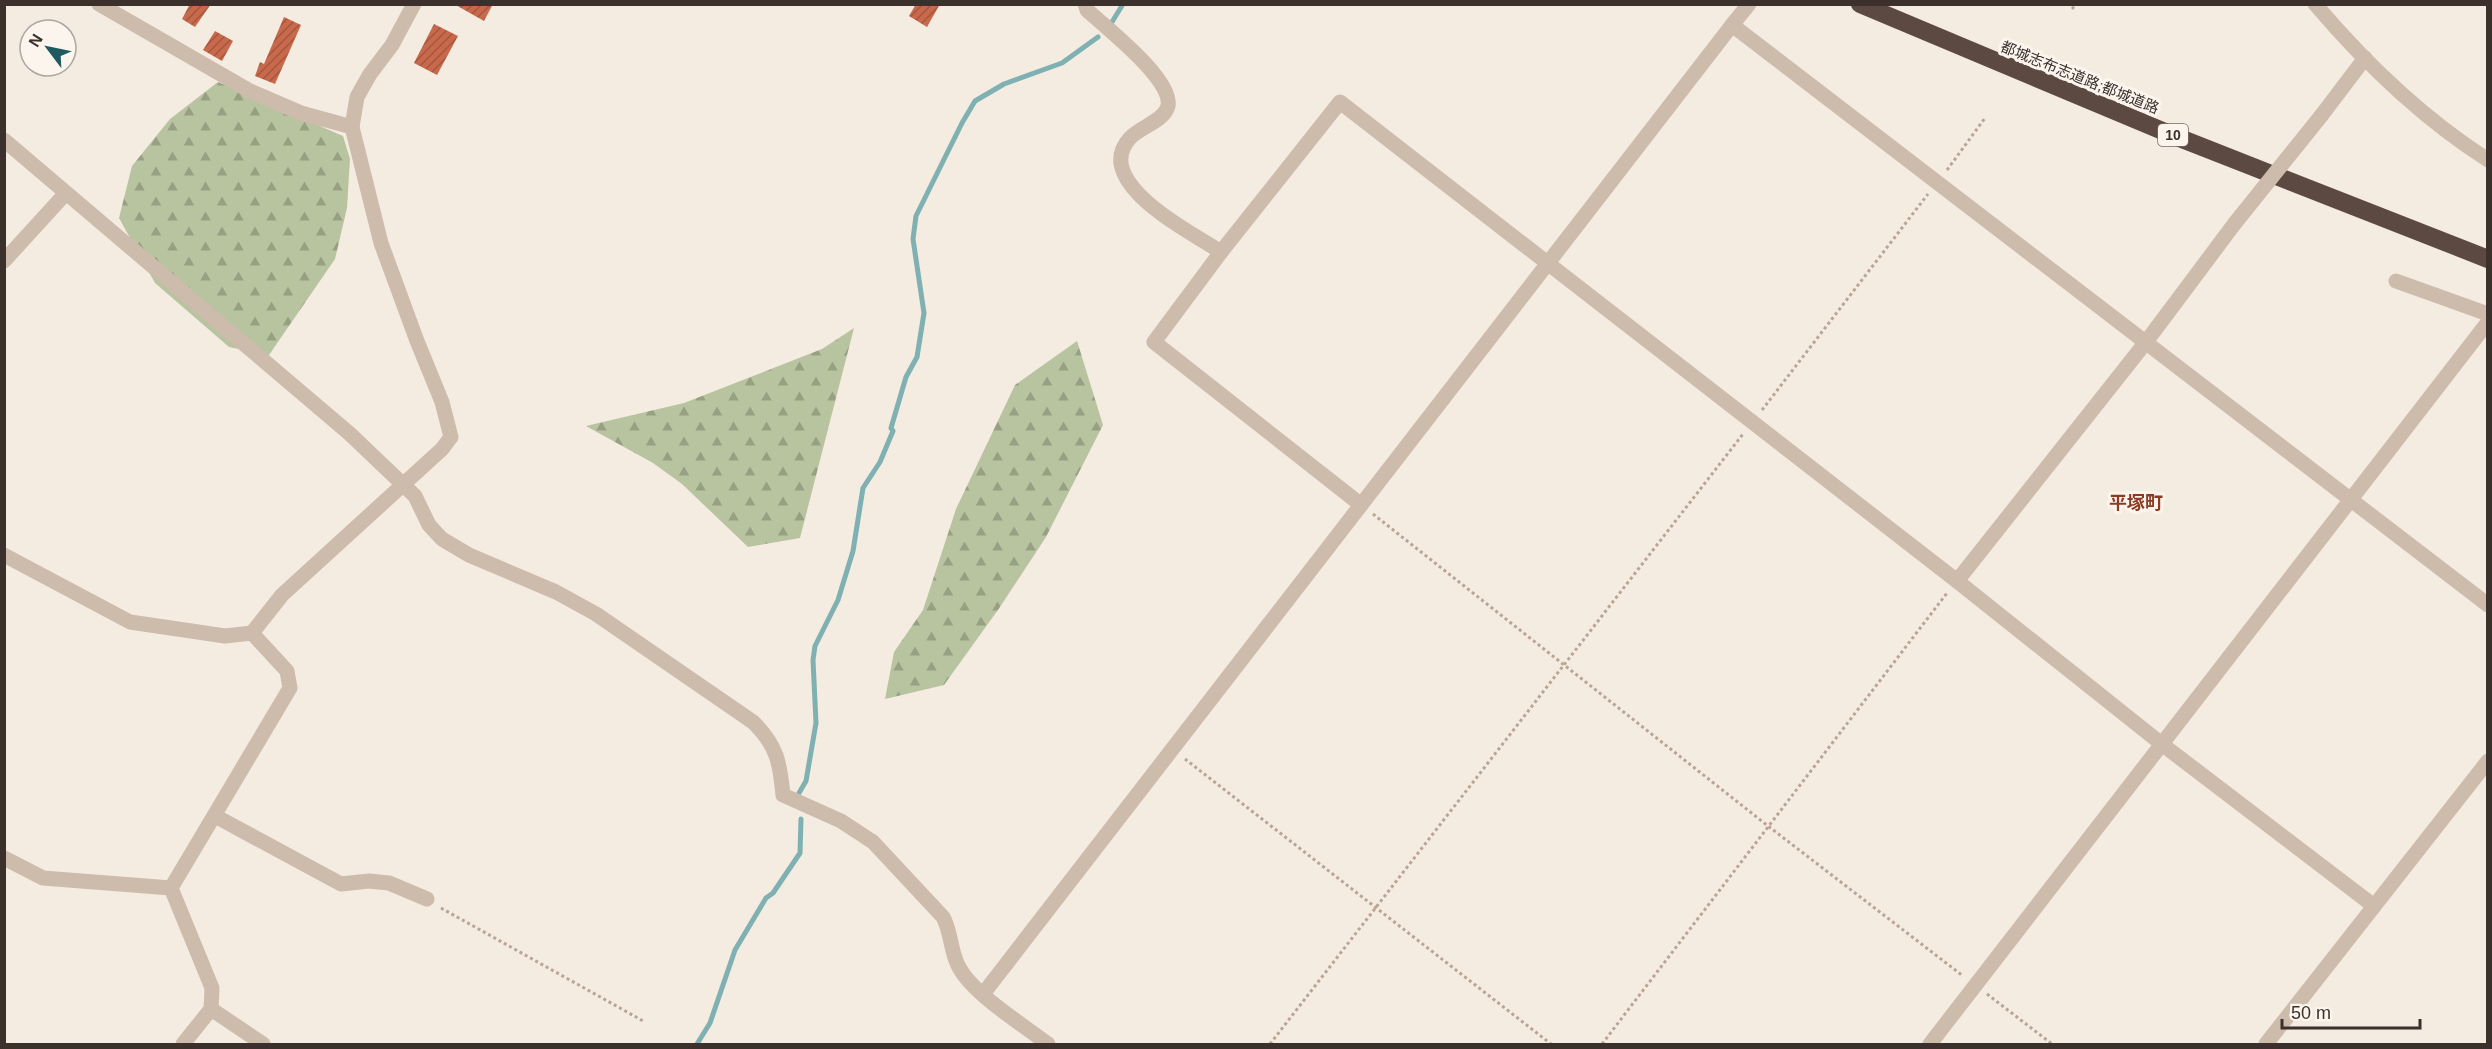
<svg xmlns="http://www.w3.org/2000/svg" width="2492" height="1049" font-family="Arial,'Noto Sans JP',sans-serif">
	<style>
		.forest { fill: url(#forest-firs) }
		.lines { fill: none; stroke-linecap: round; stroke-linejoin: round }
		.stream { stroke: #7fb0b2; stroke-width: 5 }
		.building { fill: url(#building-hatch) }
		.path { stroke: #b9a596; stroke-width: 3; stroke-dasharray: 3 3; stroke-linecap: butt }
		.minor { stroke: #cdbbac; stroke-width: 15 }
		.highway { stroke: #5c4a42; stroke-width: 18 }
		.minor-bridge { stroke: #cdbbac; stroke-width: 15 }
		.labels { text-anchor: middle; dominant-baseline: central; stroke-width: 6; stroke-linejoin: round; paint-order: stroke }
		.shield { fill: #fbf5ee; stroke: #756b66; stroke-width: 1.5 }
		.shield-label { font-size: 14px; font-weight: bold; fill: #3b302b }
		.street-label { font-size: 15px; fill: #3b302b; stroke: #fbf5ee }
		.quarter-label { font-size: 18px; font-weight: bold; fill: #8c3b22; stroke: #fbf5ee }
	</style>
	<defs>
		<pattern id="forest-firs" width="22" height="20" patternUnits="userSpaceOnUse" patternTransform="scale(1.5)"><rect width="22" height="20" fill="#b8c4a0"/><path d="M5 1l3.5 6h-7zM16 11l3.5 6h-7z" fill="#97a083"/></pattern>
		<pattern id="building-hatch" width="6" height="6" patternUnits="userSpaceOnUse" patternTransform="scale(1.5)"><rect width="6" height="6" fill="#c8694b"/><path d="M-1 1l2-2M0 6l6-6M5 7l2-2" fill="none" stroke="#a4573f"/></pattern>
	</defs>
	<rect width="100%" height="100%" fill="#f4ebe1"/>
	<g class="forest">
		<path d="M218 82 343 136 350 159 347 208 335 259 269 355 229 347 155 283 119 218 132 166 170 119Z"/>
		<path d="M854 328 800 538 748 547 682 484 653 463 586 426 684 403 822 349Z"/>
		<path d="M1077 341 1103 425 1046 537 1000 607 944 685 885 699 894 652 923 610 956 509 1015 385Z"/>
	</g>
	<g class="lines">
		<g class="stream">
			<path d="M1112 22 1123 4"/>
			<path d="M799 793 806 781 816 723 813 660 815 646 838 600 853 551 863 488 880 462 893 431 891 428 906 377 917 357 924 313 913 239 916 216 962 123 975 101 1004 84 1062 63 1098 37"/>
			<path d="M697 1044 710 1023 735 950 766 898 773 893 800 853 801 819"/>
		</g>
	</g>
	<g class="building">
		<path d="M190 4H211L195 27 182 19Z"/>
		<path d="M454 4H493L484 21Z"/>
		<path d="M916 4H940L927 27 909 16Z"/>
		<path d="M284 17 301 25 275 84 255 76 260 62 264 64Z"/>
		<path d="M434 24 458 36 437 75 414 63Z"/>
		<path d="M215 31 233 41 222 61 203 50Z"/>
	</g>
	<g class="lines">
		<g class="path">
			<path d="M2072 9 2076 4"/>
			<path d="M1947 170 1985 118"/>
			<path d="M1762 410 1928 194"/>
			<path d="M1373 514 1768 826 1963 976"/>
			<path d="M1185 759 1551 1044"/>
			<path d="M441 908 645 1022"/>
			<path d="M1987 994 2052 1044"/>
			<path d="M1270 1044 1743 434"/>
			<path d="M1602 1044 1947 593"/>
		</g>
		<g class="minor">
			<path d="M99 4 250 91 301 113 352 127"/>
			<path d="M1085 4 1087 10C1105 27 1173 79 1168 106 1164 121 1140 127 1130 138 1090 182 1191 232 1221 252"/>
			<path d="M2315 4C2366 64 2422 118 2488 160"/>
			<path d="M1732 25 1749 4"/>
			<path d="M2321 116 2365 58"/>
			<path d="M4 140 350 434 415 496 429 525 442 539 469 555 556 592 596 614 753 722C777 745 780 763 783 795L841 821 873 842 943 917C952 933 950 953 960 969 975 995 1023 1025 1048 1044"/>
			<path d="M4 261 66 193"/>
			<path d="M2396 281 2488 314"/>
			<path d="M1360 504 1154 342 1221 252 1340 102 1957 581 2163 745 2374 906"/>
			<path d="M4 555 130 622 225 636 252 633 282 595 442 449 451 437 442 402 417 341 381 243 352 127 357 97 370 74 392 45 414 4"/>
			<path d="M1957 581 2146 342 2235 223"/>
			<path d="M215 816 341 884 369 881 389 883 427 899"/>
			<path d="M4 858 43 878 171 888"/>
			<path d="M983 994 1732 25 2488 605"/>
			<path d="M211 1009 263 1044"/>
			<path d="M183 1044 211 1009 212 988 171 888 290 688 287 671 252 633"/>
			<path d="M1930 1044 2488 322"/>
			<path d="M2266 1044 2488 761"/>
		</g>
		<path class="highway" d="M1860 4 2177 137 2488 259"/>
		<path class="minor-bridge" d="M2235 223 2321 116"/>
	</g>
	<g class="labels">
		<rect class="shield" x="2158" y="124" width="30" height="22" rx="4.5"/>
		<g class="shield-label">
			<text x="2173" y="135">10</text>
		</g>
		<g class="street-label">
			<text transform="translate(2080 77) rotate(22)">都城志布志道路;都城道路</text>
		</g>
		<g class="quarter-label">
			<text x="2136" y="503">平塚町</text>
		</g>
	</g>
	<rect width="2492" height="1049" fill="none" stroke="#3b302b" stroke-width="12"/>
	<g transform="translate(48 48) rotate(302)"><circle r="28" fill="#fbf5ee" stroke="#aea6a0" stroke-width="1.5"/>
	<path d="M0-4.5L10 22L0 15L-10 22Z" fill="#1f5a5e"/>
	<text y="-9" font-size="16" font-weight="bold" text-anchor="middle" fill="#3b302b">N</text>
	</g>
	<path d="M2282 1019v9h138v-9" fill="none" stroke="#3b302b" stroke-width="3"/>
	<text x="2291" y="1019" font-size="18" fill="#3b302b" stroke="#fbf5ee" stroke-width="4.5" paint-order="stroke">50 m</text>
</svg>
